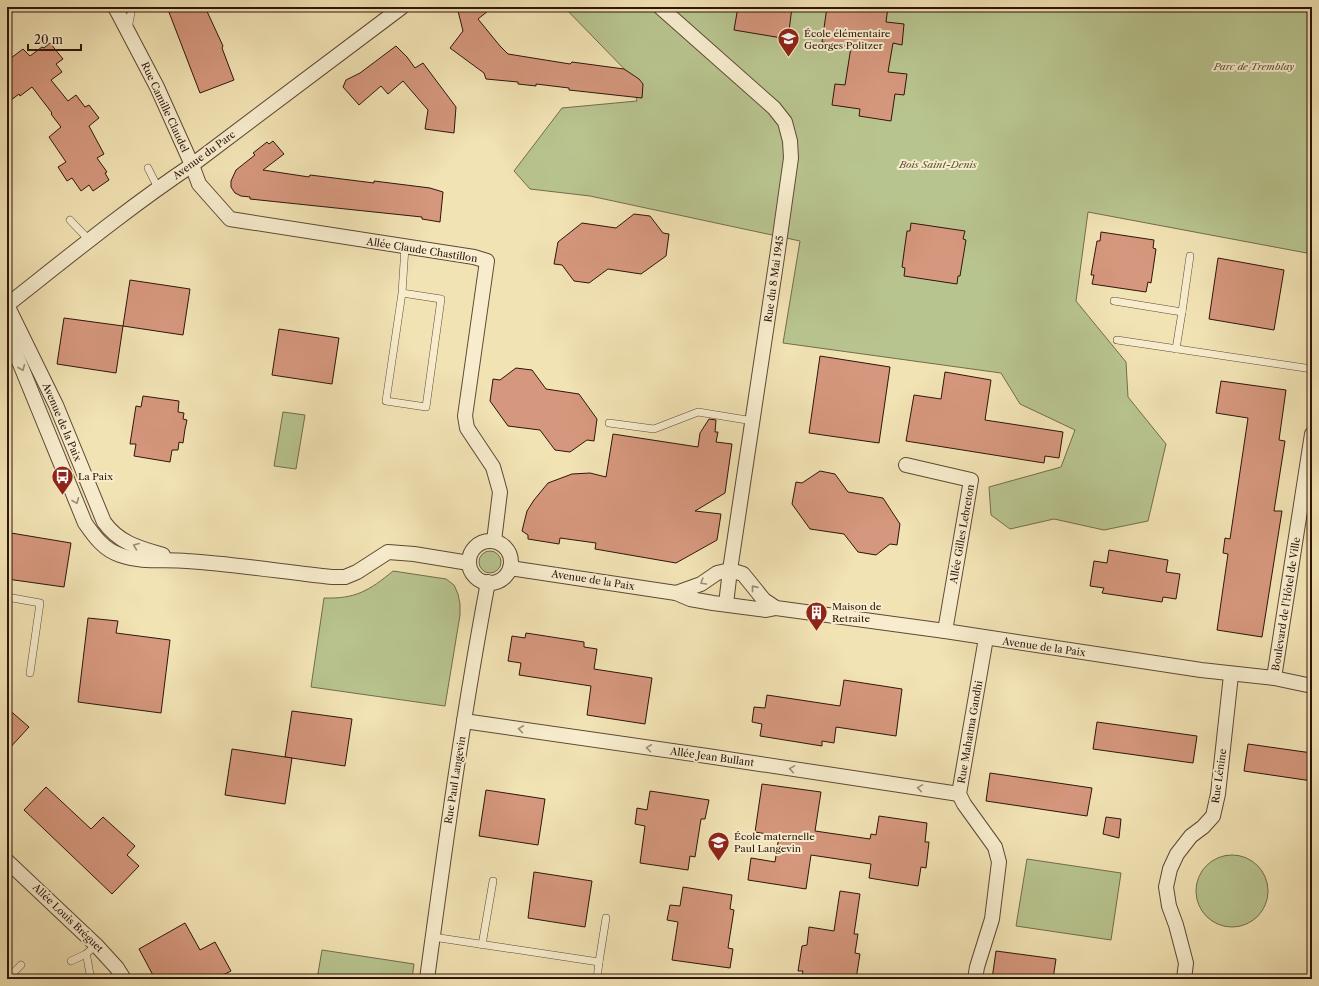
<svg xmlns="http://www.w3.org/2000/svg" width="1319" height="986" font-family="'Libre Caslon Text',serif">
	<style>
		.green { fill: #b8c48f; stroke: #736c4d }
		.building { fill: #d5977d; stroke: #2e150b }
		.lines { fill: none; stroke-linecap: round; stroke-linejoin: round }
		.service-casing { stroke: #5f4835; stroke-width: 8 }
		.minor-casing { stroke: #5f4835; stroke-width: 16 }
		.service { stroke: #f7edce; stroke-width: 7 }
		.minor { stroke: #f7edce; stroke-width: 14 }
		.oneway { stroke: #9d8c76 }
		.labels { text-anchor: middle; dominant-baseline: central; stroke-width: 4; stroke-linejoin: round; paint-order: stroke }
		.poi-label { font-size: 10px; fill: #2e150b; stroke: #f7edce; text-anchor: start }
		.park-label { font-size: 10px; font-style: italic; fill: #5e5239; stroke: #f7edce }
		.street-label { font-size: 10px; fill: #2e150b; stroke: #f7edce }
	</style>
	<rect width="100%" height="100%" fill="#f2e3b4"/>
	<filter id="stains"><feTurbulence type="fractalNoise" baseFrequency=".005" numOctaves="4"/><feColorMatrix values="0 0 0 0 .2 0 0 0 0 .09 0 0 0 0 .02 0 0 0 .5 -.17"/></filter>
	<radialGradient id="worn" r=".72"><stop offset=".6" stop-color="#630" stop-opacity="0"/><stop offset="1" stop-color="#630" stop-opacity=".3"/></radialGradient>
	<g class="green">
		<path d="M564 7H1312V254L1088 212 1076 301 1126 362 1128 397 1166 444 1148 521 1104 530 1054 519 1010 529 991 515 989 487 1061 467 1075 430 1020 404 1001 373 783 343 800 241 590 196 530 189 514 171 562 108 637 101 632 77Z"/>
		<path d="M283 412 305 415 296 469 274 466Z"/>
		<circle cx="490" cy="562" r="11"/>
		<path d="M393 571 446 579 454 585 458 594 460 604V615L445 706 311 687 324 598C355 599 369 591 393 571Z"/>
		<circle cx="1232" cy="891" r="36"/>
		<path d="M1027 859 1121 873 1111 940 1016 926Z"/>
		<path d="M322 950 414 964 412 979H317Z"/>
	</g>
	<g class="building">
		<path d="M167 7H205L223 46 222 48 234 80 200 93Z"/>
		<path d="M457 7H493L478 19 500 46 508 54 570 64 572 62 624 69 639 79 643 84 642 98 569 90V88L536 84V86L518 84V82L486 79 484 73 450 48 463 31Z"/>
		<path d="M738 7H792L788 39 734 30Z"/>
		<path d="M827 7H888L886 22 904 24 902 45 893 43 888 72 907 74 904 95 895 94 891 121 859 116 860 109 832 105 835 84 845 85 851 47 822 42Z"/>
		<path d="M50 43 63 59 56 64 62 72 51 80 68 101 76 95 85 107 89 105 99 118 89 126 104 154 97 158 107 172 105 173 109 180 93 191 89 185 81 191 72 178 67 181 58 167 66 162 49 137 61 127 51 114 52 113 32 87 20 96 19 94 7 103V61L23 49 30 56 42 47 44 48Z"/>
		<path d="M396 46 407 57 415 68 423 63 456 107 454 133 425 129 428 110 403 81 388 94 381 86 359 105 343 87 346 80 360 73Z"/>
		<path d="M273 141 284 154 263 170 309 177 310 175 374 183V181L430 188 443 192 440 222 422 219V217L250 199V197L241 196 235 193 231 187V181L236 170 255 155 253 153 267 142 269 144Z"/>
		<path d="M634 214 650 216 663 233 669 234 666 256 641 274 608 269 589 283 574 281 562 265 554 264 558 242 582 223 616 228Z"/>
		<path d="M911 223 965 231 963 239 966 240 960 276H958L957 284 904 276 905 268 902 267 907 231H910Z"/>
		<path d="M1101 232 1154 240 1153 248 1156 249 1151 283 1148 282 1146 292 1092 284 1094 275H1091L1097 241H1100Z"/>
		<path d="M1218 258 1284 270 1274 330 1209 319Z"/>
		<path d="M130 280 190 289 183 335 123 326Z"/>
		<path d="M64 318 123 326 116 373 57 364Z"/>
		<path d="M279 329 339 338 332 384 272 375Z"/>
		<path d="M820 356 890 367 879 443 809 433Z"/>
		<path d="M516 368 532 370 546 389 579 394 597 419 594 441 587 440 570 452 555 450 540 430 508 426 490 401 493 379 500 380Z"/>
		<path d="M945 372 991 380 985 420 1063 432 1059 458 1045 456 1044 463 906 441 914 395 941 399Z"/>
		<path d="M1221 381 1286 390 1279 440 1285 441 1274 511H1282L1262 637 1217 630 1228 554 1223 553 1225 538 1230 539 1248 418 1216 413Z"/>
		<path d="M143 396 179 401 178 412 184 413 183 419 187 420 185 429 183 443 179 442 178 450H172L170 462 134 456 136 444H130L136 406 141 407Z"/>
		<path d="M709 419 716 420 715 432H718L716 442 732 444 725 493 695 511 721 514 717 540 676 563 595 549 596 543 560 538 559 544 528 539V535L522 531 527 511 534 500 548 483 572 474 590 473 606 477 613 434 698 447 700 433Z"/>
		<path d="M820 471 835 474 848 492 883 498 900 524 897 545 890 544 876 555 858 552 844 534 810 529 792 504 796 482 802 483Z"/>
		<path d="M11 533 71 543 64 587 7 579V560Z"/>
		<path d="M1109 550 1168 560 1166 572 1180 574 1176 599 1163 597 1162 602 1102 593 1104 588 1090 586 1094 561 1107 563Z"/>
		<path d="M88 618 118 621 116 633 170 640 161 713 78 702Z"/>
		<path d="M526 633 584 642V647L597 649 594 669 652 678 645 724 587 715 591 686 519 675 521 663 508 661 512 636 525 638Z"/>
		<path d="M844 680 902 689 896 736 836 727 834 743 822 741V746L760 736 762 724 752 722 754 707 765 708 767 695 840 706Z"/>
		<path d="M7 708 29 727 7 751Z"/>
		<path d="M292 711 352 719 345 766 285 757Z"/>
		<path d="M1097 722 1197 736 1193 763 1093 749Z"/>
		<path d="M1248 744 1312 753V781L1244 771Z"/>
		<path d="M232 749 292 758 285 804 225 795Z"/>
		<path d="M990 773 1092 788 1087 816 986 801Z"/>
		<path d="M762 784 821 792 815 831 870 839 871 834 876 835 879 816 927 823 925 842H929L926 868 921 867 918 886 869 878 871 864 811 855 806 889 748 880 751 858 775 862 779 836 755 832Z"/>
		<path d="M46 787 91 829 103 817 135 846 127 855 139 866 112 894 24 810Z"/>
		<path d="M486 790 545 799 538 845 479 836Z"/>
		<path d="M650 791 709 800 705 819H701L695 857 690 856 688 870 640 863 645 826 635 824 637 808 647 810Z"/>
		<path d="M1106 817 1121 819 1119 838 1103 834Z"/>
		<path d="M534 872 592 881 585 927 528 918Z"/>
		<path d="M683 887 732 895 730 909 734 910 728 948 733 949 730 968 672 960 678 922 667 920 670 905 680 906Z"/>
		<path d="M840 891 860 894 854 934H858L855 953 860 954 856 979H801L803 971H798L802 946 807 945 809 927 834 931Z"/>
		<path d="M185 923 200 950 215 942 231 971 215 979H155L139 949Z"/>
		<path d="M996 951 1056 959 1053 979H992Z"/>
	</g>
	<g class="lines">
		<defs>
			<g id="service">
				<path d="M128 29 132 7"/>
				<path d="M148 168 158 188"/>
				<path d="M70 220 89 240"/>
				<path d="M402 293 441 299 426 407 386 401 402 293 405 247"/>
				<path d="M1114 301 1182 312 1190 256"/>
				<path d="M1117 340 1312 369"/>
				<path d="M1176 349 1182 312"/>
				<path d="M609 423 654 429 698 412 753 421"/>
				<path d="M7 597 40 603 30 673"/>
				<path d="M433 937 599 962 597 979"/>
				<path d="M482 945 493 881"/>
				<path d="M86 954C89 963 88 971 92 979"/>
				<path d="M71 961 86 954 96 945"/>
				<path d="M599 962 606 918"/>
				<path d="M11 979 14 972 21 965"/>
			</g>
			<g id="minor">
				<path d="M115 7 157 87 192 165 199 184 230 219 474 257 487 261 465 416 467 428 493 467 497 481 500 492 494 541"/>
				<path d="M660 7 774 108 785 122 790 141 791 158 777 257 730 570 726 604"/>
				<path d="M7 305C68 257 128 208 192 165L402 7"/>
				<path d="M7 305 56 405 104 522C119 543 139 548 163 555"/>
				<path d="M7 332 85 523C94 536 104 550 120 555 142 563 165 559 187 561 235 564 284 572 332 577H345L357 572 388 552 414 554 469 563"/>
				<path d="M906 465 971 480 945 631"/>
				<circle cx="490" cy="562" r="21"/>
				<path d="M510 568 676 593 690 599 713 603 766 610 776 608"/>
				<path d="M676 593 701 584 717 573 730 570 743 574 764 600 776 608 945 631 1201 670 1274 678 1312 686"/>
				<path d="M1274 678 1312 434"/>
				<path d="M464 721 714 757 959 794"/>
				<path d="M7 861 96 945 117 968 124 979"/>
				<path d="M427 979C445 847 463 714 488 582"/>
				<path d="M975 979 977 967 992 919 999 862 995 847 964 804 959 794 986 638"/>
				<path d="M1184 979 1186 963 1176 925 1169 906 1166 887 1170 869 1177 854 1191 836 1203 827 1213 816 1218 794 1231 675"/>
			</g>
		</defs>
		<use href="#service" class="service-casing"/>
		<use href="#minor" class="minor-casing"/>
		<use href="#service" class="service"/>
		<use href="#minor" class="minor"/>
	</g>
	<defs><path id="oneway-chevron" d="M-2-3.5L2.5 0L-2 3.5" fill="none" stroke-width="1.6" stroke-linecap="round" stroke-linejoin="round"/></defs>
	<g class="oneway">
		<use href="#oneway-chevron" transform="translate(22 368) rotate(68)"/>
		<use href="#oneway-chevron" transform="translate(76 501) rotate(68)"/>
		<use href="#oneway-chevron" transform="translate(136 546) rotate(-158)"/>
		<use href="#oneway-chevron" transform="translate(703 582) rotate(149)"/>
		<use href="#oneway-chevron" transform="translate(754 588) rotate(-129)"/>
		<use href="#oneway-chevron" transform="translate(521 729) rotate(-172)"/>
		<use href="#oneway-chevron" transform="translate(649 748) rotate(-172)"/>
		<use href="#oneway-chevron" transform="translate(792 769) rotate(-171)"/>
		<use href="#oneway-chevron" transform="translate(920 788) rotate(-171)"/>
	</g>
	<defs>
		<symbol id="school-pin" viewBox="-11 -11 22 30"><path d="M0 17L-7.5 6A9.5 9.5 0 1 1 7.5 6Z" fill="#8f2418" stroke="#f7edce"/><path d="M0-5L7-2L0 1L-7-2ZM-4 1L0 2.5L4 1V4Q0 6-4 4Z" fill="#fff"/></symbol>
		<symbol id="bus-pin" viewBox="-11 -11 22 30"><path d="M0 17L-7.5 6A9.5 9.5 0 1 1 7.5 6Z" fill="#8f2418" stroke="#f7edce"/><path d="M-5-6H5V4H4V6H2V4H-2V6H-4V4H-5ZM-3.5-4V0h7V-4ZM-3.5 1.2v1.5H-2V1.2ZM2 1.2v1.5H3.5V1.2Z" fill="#fff"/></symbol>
		<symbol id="building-pin" viewBox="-11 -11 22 30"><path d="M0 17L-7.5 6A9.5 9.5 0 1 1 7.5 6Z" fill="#8f2418" stroke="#f7edce"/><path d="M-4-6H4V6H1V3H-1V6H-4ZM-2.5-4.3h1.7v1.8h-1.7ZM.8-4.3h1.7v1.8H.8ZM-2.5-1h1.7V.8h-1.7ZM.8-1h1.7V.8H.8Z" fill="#fff"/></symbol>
	</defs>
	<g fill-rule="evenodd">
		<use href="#school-pin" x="776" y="26" width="25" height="34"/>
		<use href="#bus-pin" x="50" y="464" width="25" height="34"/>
		<use href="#building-pin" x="804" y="600" width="25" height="34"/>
		<use href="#school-pin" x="706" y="830" width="25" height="34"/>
	</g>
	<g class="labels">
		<g class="poi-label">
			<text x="804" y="33">École élémentaire<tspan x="804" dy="12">Georges Politzer</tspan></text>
			<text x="78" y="476">La Paix</text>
			<text x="832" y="606">Maison de<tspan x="832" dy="12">Retraite</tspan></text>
			<text x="734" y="836">École maternelle<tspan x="734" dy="12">Paul Langevin</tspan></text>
		</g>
		<g class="park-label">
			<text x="1254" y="66">Parc de Tremblay</text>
			<text x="938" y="164">Bois Saint-Denis</text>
		</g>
		<g class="street-label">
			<text transform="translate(165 107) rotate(65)">Rue Camille Claudel</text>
			<text transform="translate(204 155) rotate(-36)">Avenue du Parc</text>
			<text transform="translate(422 250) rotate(9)">Allée Claude Chastillon</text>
			<text transform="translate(774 279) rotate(-82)">Rue du 8 Mai 1945</text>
			<text transform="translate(62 422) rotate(67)">Avenue de la Paix</text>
			<text transform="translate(962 534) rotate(-80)">Allée Gilles Lebreton</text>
			<text transform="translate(593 580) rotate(9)">Avenue de la Paix</text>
			<text transform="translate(1286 604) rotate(-81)">Boulevard de l'Hôtel de Ville</text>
			<text transform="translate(1044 647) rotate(8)">Avenue de la Paix</text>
			<text transform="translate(970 732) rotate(-80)">Rue Mahatma Gandhi</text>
			<text transform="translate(712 757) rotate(8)">Allée Jean Bullant</text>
			<text transform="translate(1219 776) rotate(-82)">Rue Lénine</text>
			<text transform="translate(455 780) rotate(-81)">Rue Paul Langevin</text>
			<text transform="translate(68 918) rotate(44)">Allée Louis Bréguet</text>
		</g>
	</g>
	<rect width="1319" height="986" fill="none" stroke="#f2e3b4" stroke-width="24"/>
	<rect x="8" y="8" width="1303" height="970" fill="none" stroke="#2e150b" stroke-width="2"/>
	<rect x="12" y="12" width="1295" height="962" fill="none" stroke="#2e150b"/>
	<path d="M28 44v6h53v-6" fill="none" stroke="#2e150b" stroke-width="2"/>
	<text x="34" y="44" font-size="12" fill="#2e150b" stroke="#f7edce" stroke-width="3" paint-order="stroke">20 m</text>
	<rect width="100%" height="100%" filter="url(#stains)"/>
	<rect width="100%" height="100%" fill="url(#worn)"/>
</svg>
